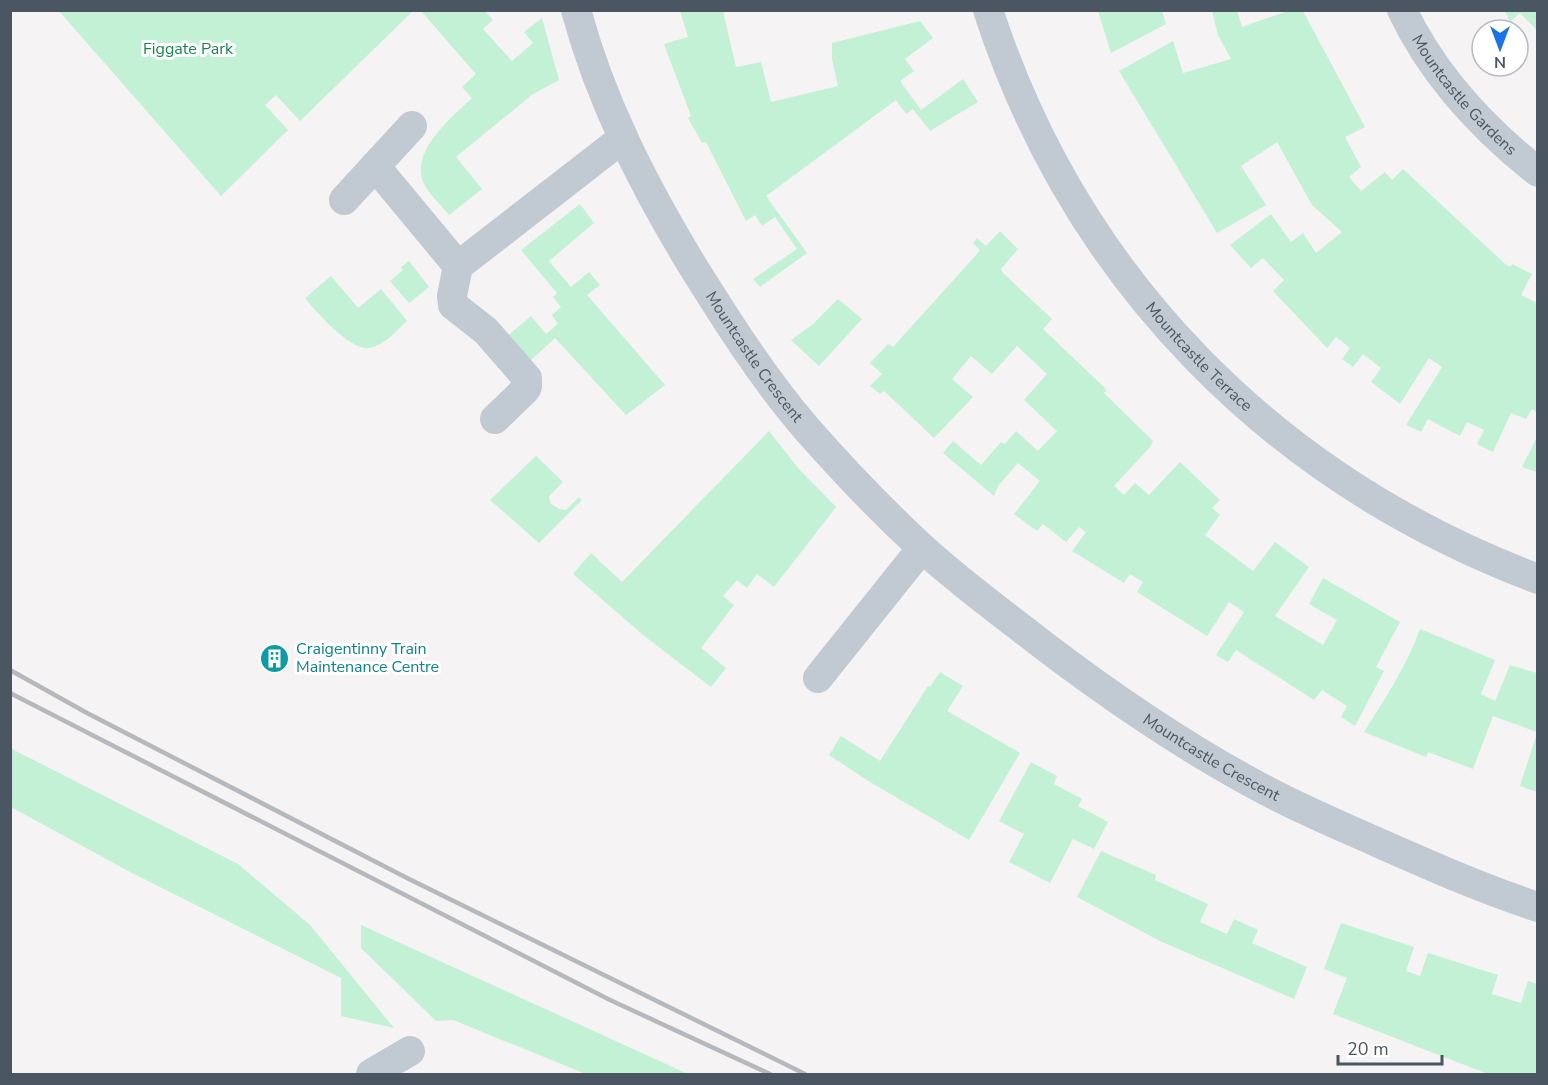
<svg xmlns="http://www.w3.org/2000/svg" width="1548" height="1085" font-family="'Nunito Sans',sans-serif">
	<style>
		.green { fill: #c3f1d5 }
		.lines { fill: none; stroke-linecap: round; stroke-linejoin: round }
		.minor { stroke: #c1cad2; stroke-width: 30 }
		.rail { stroke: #b5b8bd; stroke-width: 4.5 }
		.labels { text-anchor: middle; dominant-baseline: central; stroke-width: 6; stroke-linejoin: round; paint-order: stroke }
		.park-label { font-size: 16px; fill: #17864f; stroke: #fff }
		.street-label { font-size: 16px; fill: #4a5661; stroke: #fff }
		.culture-label { font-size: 16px; fill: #0d838f; stroke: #fff; text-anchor: start }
	</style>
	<rect width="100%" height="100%" fill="#f5f3f3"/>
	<g class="green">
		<path d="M59 11H413L300 121 276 95 265 105 288 130 221 196Z"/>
		<path d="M421 11H485L493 20 483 29 512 61 533 43 524 32 542 18 559 80 533 94 456 157 482 189 449 215C442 206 431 196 425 186 407 153 452 117 472 98L462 87 476 74Z"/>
		<path d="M680 11H723L736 67 761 62 771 102 838 86 832 59V43L920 21 933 38 905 59 914 71 900 81 921 110 963 79 978 102 930 131 913 109 906 114 896 100 766 196 807 253 760 287 753 279 797 249 775 217 762 226 755 215 746 221 706 142 702 143 688 118 691 116 664 44 688 37Z"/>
		<path d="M1098 11H1162L1166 24 1111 53Z"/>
		<path d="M1212 11H1237L1242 27 1288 11H1303L1365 127 1345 137 1361 167 1349 177 1361 191 1385 172 1392 180 1403 169 1504 263 1510 267 1512 264 1532 274 1521 295 1537 303V412L1532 409 1526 419 1511 413 1493 452 1477 444 1484 430 1467 422 1460 436 1428 419 1421 432 1406 425 1442 367 1429 358 1400 404 1371 382 1381 368 1363 354 1353 367 1342 359 1350 348 1336 337 1327 348 1273 291 1284 280 1263 258 1251 268 1230 245 1271 214 1291 242 1303 233 1316 253 1342 232 1312 205 1277 142 1241 166 1266 205 1217 233 1119 71 1173 41 1183 73 1231 59 1218 35Z"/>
		<path d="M1505 11H1537V30L1520 13 1510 22Z"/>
		<path d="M580 204 594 223 549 261 571 287 589 272 600 285 587 295 665 385 626 415 555 338 528 363 505 338 531 316 546 334 558 324 552 315 561 307 553 297 557 293 521 250Z"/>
		<path d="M1000 231 1018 249 1001 269 1003 273 1052 319 1043 329 1107 390 1104 393 1153 441 1150 447 1114 486 1124 495 1135 483 1149 495 1180 462 1220 500 1212 508 1220 515 1205 535 1253 571 1275 542 1309 567 1275 616 1323 645 1337 620 1309 604 1323 578 1400 622 1376 667 1384 671 1355 726 1341 717 1347 706 1322 690 1314 700 1236 650 1228 662 1216 655 1244 612 1229 602 1207 636 1137 592 1143 582 1130 574 1124 583 1072 551 1086 532 1079 527 1066 542 1043 524 1037 531 1014 514 1040 481 1018 463 998 486 994 496 943 453 953 441 981 465 1001 442 1005 444 1016 431 1038 451 1057 431 1024 400 1047 374 1017 346 992 374 971 356 952 379 973 397 934 438 884 391 880 394 870 386 882 374 870 363 888 344 893 347 977 254 980 250 973 243 977 238 986 246Z"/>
		<path d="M409 261 429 287 409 303 390 281 403 270 401 267Z"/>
		<path d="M331 276 358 308 381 289 407 321C396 331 385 345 369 348 351 351 316 312 305 298Z"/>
		<path d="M838 299 862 319 819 366 791 340 813 324Z"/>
		<path d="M769 431 798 468 836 507 774 587 757 574 747 588 737 580 723 596 734 605 701 648 726 668 711 687 643 635 573 574 591 553 622 582Z"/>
		<path d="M1537 437V472L1522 467Z"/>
		<path d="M536 456 563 482 549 496 550 503 559 509 566 510 579 497 582 500 539 543 490 500Z"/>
		<path d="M1420 629 1495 660 1481 694 1495 701 1510 665 1537 673V732L1493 716 1473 769 1428 752 1426 757 1364 732C1385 699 1407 665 1420 629Z"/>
		<path d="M940 672 963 686 947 711 1020 753 969 840 870 782 829 755 841 736 880 761 928 686 930 687Z"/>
		<path d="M1537 733V792L1520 786Z"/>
		<path d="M10 748 238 864 310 925 394 1028 341 1016V978L132 873 11 807Z"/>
		<path d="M1031 762 1057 776 1054 784 1082 799 1078 806 1108 822 1094 849 1073 839 1050 883 1009 862 1024 834 999 821Z"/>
		<path d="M1101 851 1156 875 1155 880 1208 904 1200 922 1227 934 1234 919 1258 930 1252 943 1307 967 1294 999 1160 941 1077 897Z"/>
		<path d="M1341 923 1414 947 1406 971 1420 976 1428 953 1498 975 1492 994 1521 1003 1528 981 1537 984V1074H1488L1333 1014 1347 978 1324 969Z"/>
		<path d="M361 925 688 1074H586L453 1020 436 1021 361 948Z"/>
	</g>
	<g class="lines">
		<g class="minor">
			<path id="s1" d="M576 10C601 102 643 184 692 265 727 321 763 378 806 428 842 469 880 509 920 546 959 582 1002 613 1043 645 1114 699 1187 749 1267 791 1303 810 1341 826 1379 843 1431 866 1483 889 1538 907"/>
			<path id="s2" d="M988 10C1076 280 1273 479 1538 579"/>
			<path id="s3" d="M1402 10C1433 75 1482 128 1538 172"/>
			<path d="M375 166 458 266 623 138"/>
			<path d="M344 200 412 126"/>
			<path d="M458 266 452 296 453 305 486 331 527 378V387L525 390 495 419"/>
			<path d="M818 678 922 548"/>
			<path d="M371 1074 410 1051"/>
		</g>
		<g class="rail">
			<path d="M10 670 87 713 407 878 805 1074"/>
			<path d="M10 693 610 1000 770 1074"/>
		</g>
	</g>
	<defs>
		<symbol id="building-disc" viewBox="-11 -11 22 22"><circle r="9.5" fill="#0f9aa8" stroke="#fff"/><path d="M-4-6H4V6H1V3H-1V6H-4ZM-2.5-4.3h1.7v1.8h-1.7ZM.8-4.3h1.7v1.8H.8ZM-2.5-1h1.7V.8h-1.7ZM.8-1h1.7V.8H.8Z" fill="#fff"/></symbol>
	</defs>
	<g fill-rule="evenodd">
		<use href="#building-disc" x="258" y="642" width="33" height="33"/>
	</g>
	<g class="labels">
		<g class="park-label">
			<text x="188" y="49">Figgate Park</text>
		</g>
		<g class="street-label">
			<text stroke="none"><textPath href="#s3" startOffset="106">Mountcastle Gardens</textPath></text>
			<text stroke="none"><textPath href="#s1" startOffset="392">Mountcastle Crescent</textPath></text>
			<text stroke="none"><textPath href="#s2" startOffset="410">Mountcastle Terrace</textPath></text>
			<text stroke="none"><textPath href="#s1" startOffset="1005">Mountcastle Crescent</textPath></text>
		</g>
		<g class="culture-label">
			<text x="296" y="649">Craigentinny Train<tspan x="296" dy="18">Maintenance Centre</tspan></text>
		</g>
	</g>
	<rect width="1548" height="1085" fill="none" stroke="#4a5661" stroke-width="24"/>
	<g transform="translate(1500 48) rotate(180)"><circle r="28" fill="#ffffff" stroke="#b7bbc0" stroke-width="1.5"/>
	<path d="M0-4.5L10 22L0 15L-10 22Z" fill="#1a73e8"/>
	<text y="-9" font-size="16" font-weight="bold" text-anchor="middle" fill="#4a5661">N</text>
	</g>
	<path d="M1338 1055v9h104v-9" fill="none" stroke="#4a5661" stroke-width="3"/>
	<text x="1347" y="1055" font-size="18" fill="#4a5661" stroke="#ffffff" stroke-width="4.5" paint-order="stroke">20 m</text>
</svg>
